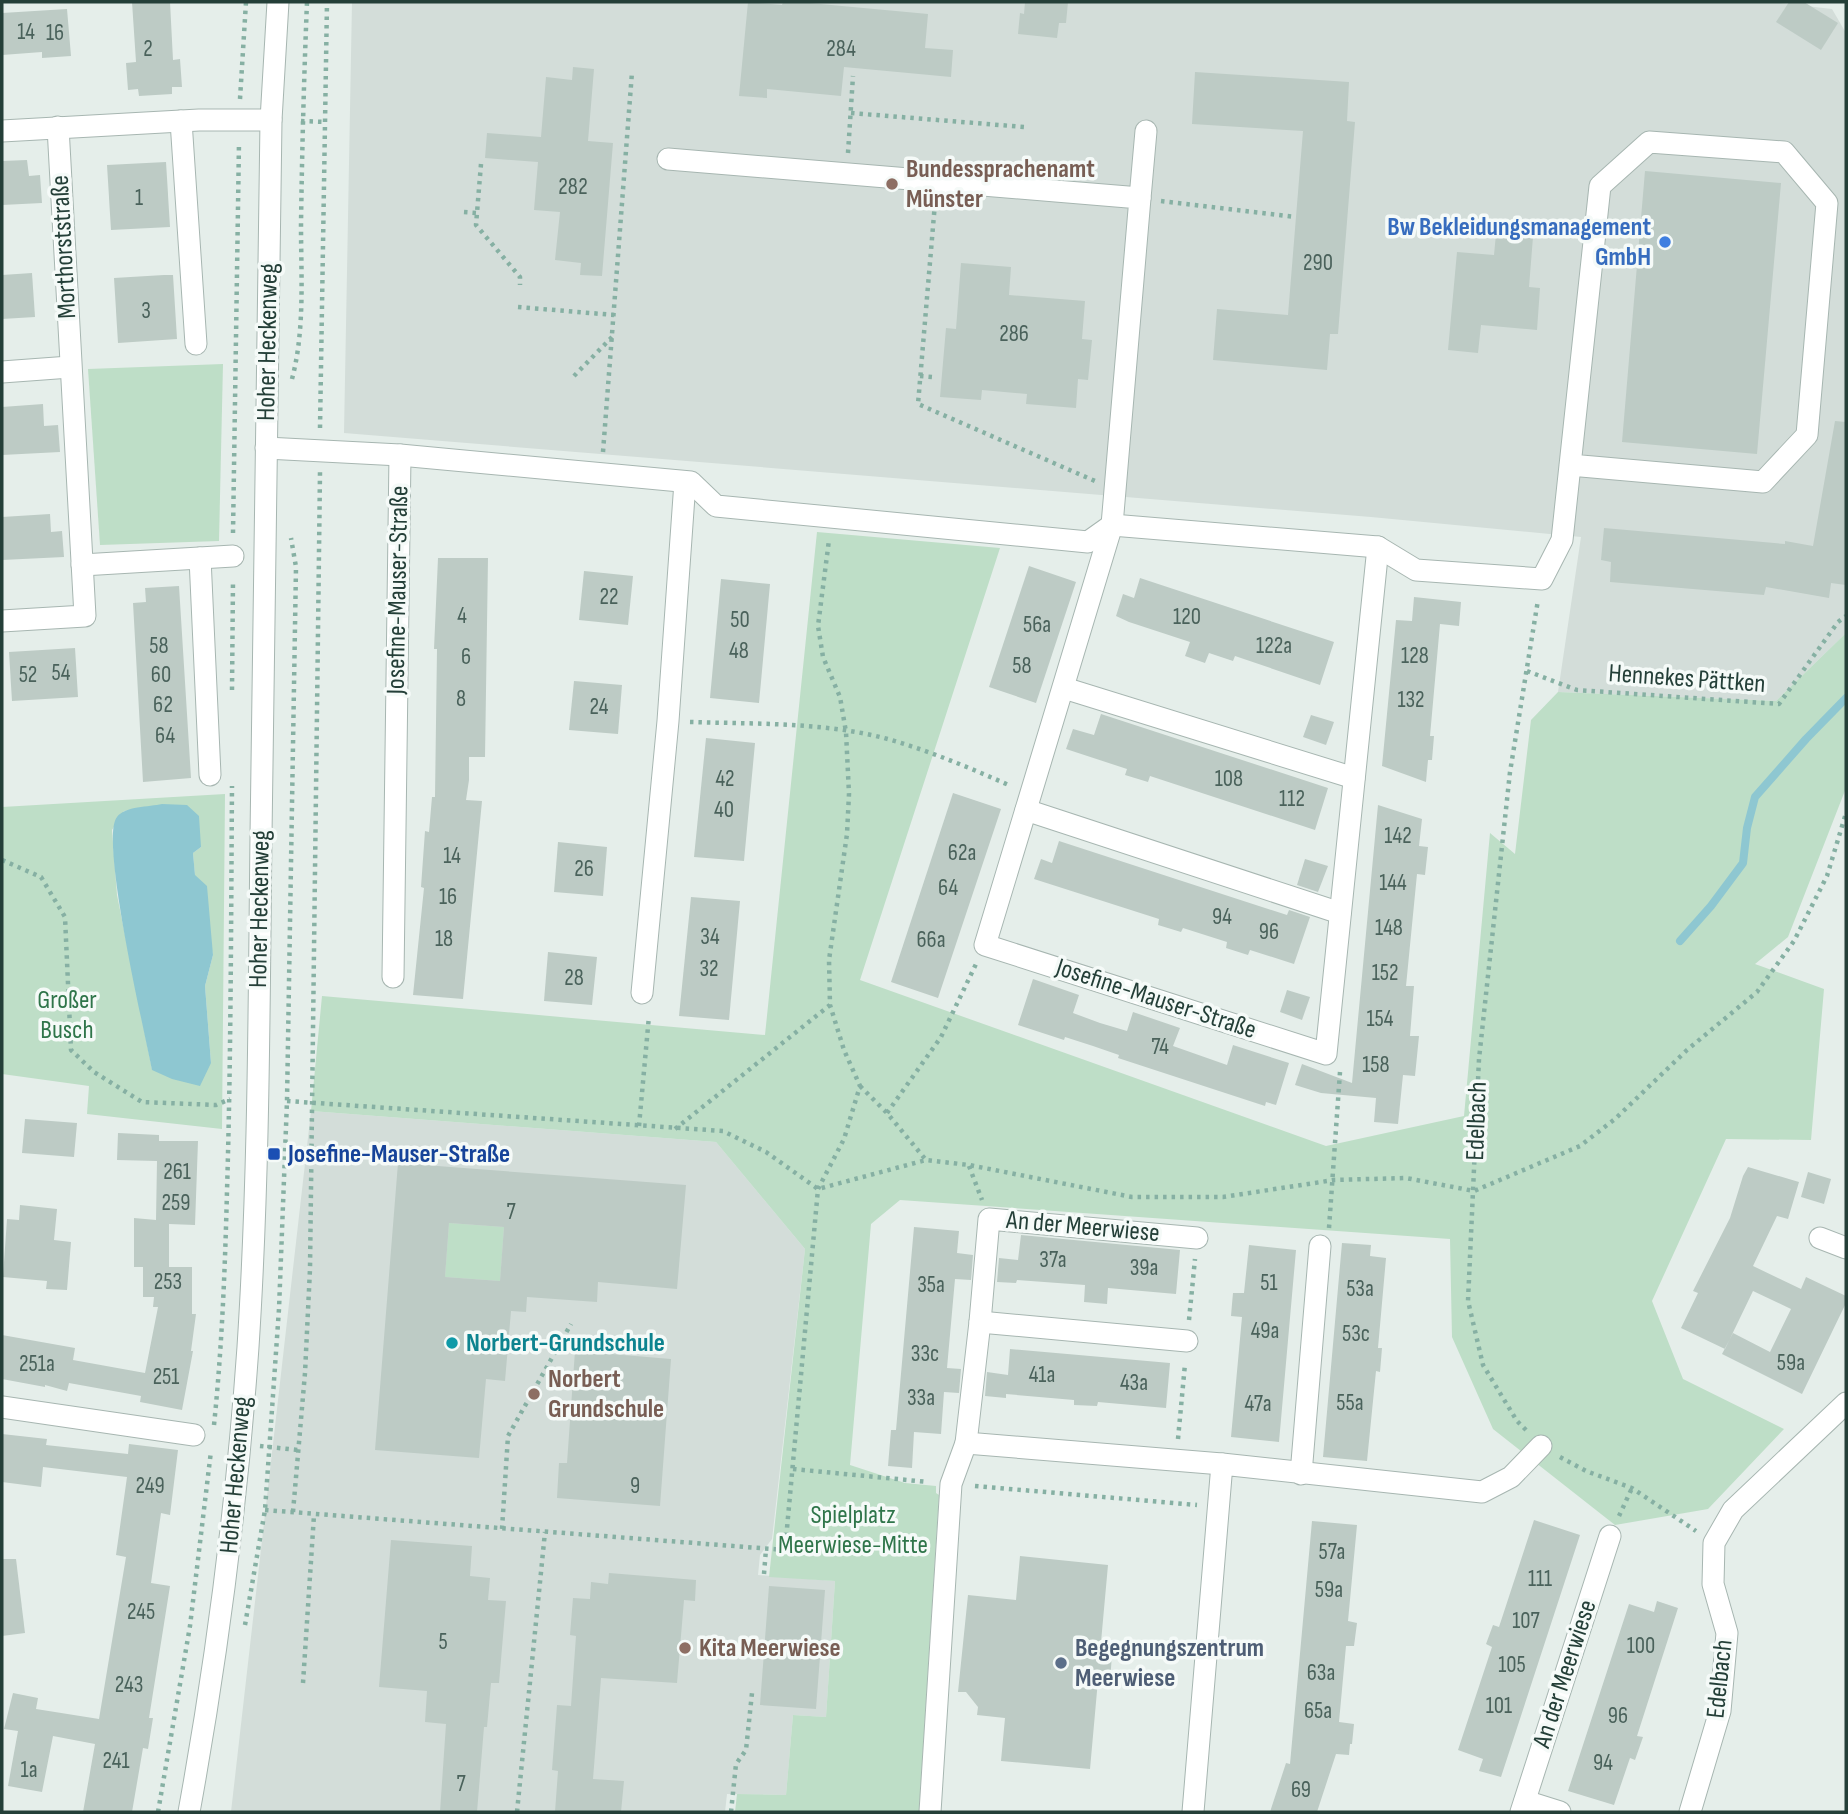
<svg xmlns="http://www.w3.org/2000/svg" width="1848" height="1814" font-family="'Sofia Sans Condensed',sans-serif">
	<style>
		.built { fill: #d3ddd9 }
		.green { fill: #bedec7; fill-rule: evenodd }
		.water { fill: #8ec7d1 }
		.lines { fill: none; stroke-linecap: round; stroke-linejoin: round }
		.stream { stroke: #8ec7d1; stroke-width: 8 }
		.building { fill: #bdcbc5; fill-rule: evenodd }
		.minor-casing { stroke: #a7b6b1; stroke-width: 23 }
		.path { stroke: #86b0a3; stroke-width: 4.5; stroke-dasharray: 3.5 5; stroke-linecap: butt }
		.minor { stroke: #fff; stroke-width: 21 }
		.education-dot { fill: #8d6e63; stroke: #f5faf8; stroke-width: 2.5 }
		.shop-dot { fill: #3f7fe0; stroke: #f5faf8; stroke-width: 2.5 }
		.transit-dot { fill: #1a4fb4; stroke: #f5faf8; stroke-width: 2.5 }
		.culture-dot { fill: #0f9aa8; stroke: #f5faf8; stroke-width: 2.5 }
		.service-dot { fill: #5c6f8a; stroke: #f5faf8; stroke-width: 2.5 }
		.labels { text-anchor: middle; dominant-baseline: central; stroke-width: 7; stroke-linejoin: round; paint-order: stroke }
		.number-label { font-size: 23px; fill: #4a625b }
		.education-label { font-size: 26px; font-weight: bold; fill: #785e54; stroke: #f5faf8; text-anchor: start }
		.shop-label { font-size: 26px; font-weight: bold; fill: #366cbe; stroke: #f5faf8; text-anchor: end }
		.street-label { font-size: 26px; fill: #243f38; stroke: #f5faf8 }
		.park-label { font-size: 26px; fill: #2f754a; stroke: #f5faf8 }
		.transit-label { font-size: 26px; font-weight: bold; fill: #164399; stroke: #f5faf8; text-anchor: start }
		.culture-label { font-size: 26px; font-weight: bold; fill: #0d838f; stroke: #f5faf8; text-anchor: start }
		.service-label { font-size: 26px; font-weight: bold; fill: #4e5e75; stroke: #f5faf8; text-anchor: start }
	</style>
	<rect width="100%" height="100%" fill="#e5eeea"/>
	<g class="built">
		<path d="M352 2H1772L1832 9 1846 33V633L1776 701 1558 692 1581 537 1371 517 344 433Z"/>
		<path d="M311 1111 716 1142 805 1249 772 1539 760 1555 758 1575 835 1581 826 1717 793 1715 786 1795 727 1794 725 1812H231Z"/>
	</g>
	<g class="green">
		<path d="M223 364 219 541 100 545 88 369Z"/>
		<path d="M817 532 1000 548 860 980 1326 1146 1464 1116 1490 833 1515 854 1531 720 1558 692 1776 701 1846 633V788L1788 937 1755 964 1824 989 1811 1140 1726 1139 1652 1301 1683 1379 1784 1429 1708 1509 1615 1525 1493 1429 1452 1337 1450 1239 900 1200 871 1224 850 1465 905 1483 936 1486V1493L939 1495 919 1812H735L737 1794 786 1795 793 1715 826 1717 835 1581 769 1577 805 1249 716 1142 311 1111 322 996 765 1035Z"/>
		<path d="M225 794 222 1129 87 1114 89 1086 2 1074V807ZM137 809 201 847 193 853 195 876 213 955 205 986 211 1063 152 1069 117 895 112 830 124 811Z"/>
		<path d="M449 1223 504 1227 500 1281 445 1277Z"/>
	</g>
	<path class="water" d="M162 804 187 805 199 816 201 847 193 853 195 875 207 886 213 955 205 986 211 1063 200 1086 172 1079 152 1070C145 1033 99 838 117 817 125 806 149 807 162 804Z"/>
	<g class="lines">
		<path class="stream" d="M1680 941 1711 906 1743 863 1747 828 1755 797 1806 739 1846 698"/>
	</g>
	<g class="building">
		<path d="M132 2H170L173 60 180 59 182 87H172V94L139 96 138 89 128 90 126 63 136 62Z"/>
		<path d="M748 2 782 5 783 2H799L928 14 925 48 953 50 951 77 844 67 841 96 767 89V98L739 96Z"/>
		<path d="M1025 2H1068L1066 23H1059L1057 38 1018 34 1020 13 1024 14Z"/>
		<path d="M1789 2H1804L1838 23 1821 50 1776 22Z"/>
		<path d="M67 9 71 56 42 58V52L2 55V13Z"/>
		<path d="M573 67 594 69 588 141 613 143 602 276 580 275 581 263 555 260 560 212 534 210 538 162 485 158 487 133 541 137 546 77 572 80Z"/>
		<path d="M1195 72 1349 82 1347 121 1355 122 1338 334H1330L1327 370 1213 360 1217 309 1288 315 1303 131 1192 124Z"/>
		<path d="M27 160 29 176 40 175 42 203 2 205V161Z"/>
		<path d="M166 162 170 227 111 230 107 165Z"/>
		<path d="M1645 171 1781 183 1757 454 1622 442Z"/>
		<path d="M1496 234 1533 237 1529 287 1540 288 1537 330 1481 325 1478 353 1448 350 1457 252 1494 255Z"/>
		<path d="M961 263 1011 267 1009 295 1085 301 1082 339 1092 340 1088 380 1078 379 1076 408 1026 404 1027 394 982 390 981 400 940 397 946 328 956 329Z"/>
		<path d="M32 273 35 317 2 319V275Z"/>
		<path d="M164 275H173L177 339 118 343 114 278Z"/>
		<path d="M43 404 44 426 58 425 60 452 2 455V407Z"/>
		<path d="M1835 421 1846 422V585L1831 583 1829 598 1766 587 1764 595 1610 582 1611 562 1601 560 1604 528 1785 544V541L1813 546Z"/>
		<path d="M50 514 51 532 62 531 64 557 2 560V517Z"/>
		<path d="M438 558H488L485 757H469V780L466 800 482 801 463 999 413 995 424 888 421 887 425 831 429 832 432 797H435L437 649H434Z"/>
		<path d="M1029 566 1076 582 1036 703 989 687Z"/>
		<path d="M584 571 633 576 628 625 579 620Z"/>
		<path d="M1140 578 1334 642 1320 685 1235 656 1233 661 1209 653 1205 663 1185 656 1190 642 1129 622 1116 616 1123 594 1134 598Z"/>
		<path d="M721 579 770 584 759 703 710 698Z"/>
		<path d="M179 586 191 778 143 782 133 603 146 602 145 588Z"/>
		<path d="M1414 597 1461 602 1459 626 1440 624 1430 736H1434L1432 760H1428L1426 782 1382 766 1396 620 1412 621Z"/>
		<path d="M75 648 78 697 12 701 9 652Z"/>
		<path d="M574 681 622 685 618 734 569 730Z"/>
		<path d="M1101 714 1328 788 1315 830 1150 776 1148 782 1125 775 1127 769 1066 749 1073 729 1094 735Z"/>
		<path d="M1311 715 1334 722 1326 745 1303 737Z"/>
		<path d="M706 738 755 743 744 861 694 857Z"/>
		<path d="M953 793 1001 809 938 998 891 982Z"/>
		<path d="M1378 805 1422 819 1419 846 1428 847 1425 875 1417 874 1406 986H1414L1410 1036H1419L1415 1076 1403 1075 1398 1124 1374 1122 1376 1098 1321 1093 1295 1085 1302 1064 1352 1083Z"/>
		<path d="M1059 841 1287 915 1289 910 1310 917 1294 964 1250 950 1248 955 1226 948 1227 942 1183 928 1181 932 1158 925 1159 919 1034 879 1041 859 1052 863Z"/>
		<path d="M558 842 607 847 603 896 554 892Z"/>
		<path d="M1305 859 1328 866 1318 892 1297 885Z"/>
		<path d="M691 897 740 901 729 1020 679 1016Z"/>
		<path d="M548 952 597 957 592 1005 544 1001Z"/>
		<path d="M1033 979 1079 995 1073 1013 1100 1023 1127 1031 1133 1012 1180 1028 1173 1046 1227 1065 1233 1045 1289 1063 1276 1105 1266 1102 1265 1106 1118 1058 1119 1055 1093 1046 1065 1037 1064 1040 1018 1025Z"/>
		<path d="M1287 990 1310 997 1302 1020 1280 1012Z"/>
		<path d="M25 1119 77 1123 74 1157 22 1153Z"/>
		<path d="M118 1133 159 1135V1141H198L195 1225 169 1224V1267H192V1314H196L191 1351H193L182 1410 140 1402 141 1396 69 1383 67 1391 45 1385V1387L2 1379V1335L75 1348 73 1360 145 1373 158 1307H153L154 1297H143V1267H134V1218L156 1220 157 1161 117 1160Z"/>
		<path d="M398 1163 686 1185 677 1289 598 1282 597 1302 527 1297 526 1312 511 1311 505 1381 486 1379 479 1458 375 1450ZM449 1223 504 1227 500 1281 445 1277Z"/>
		<path d="M1748 1167 1799 1182 1788 1219 1777 1216 1753 1266 1801 1289 1806 1277 1846 1296V1303L1802 1394 1722 1354 1733 1333 1770 1352 1791 1309 1753 1291 1725 1349 1681 1328 1698 1293 1693 1291 1730 1218 1743 1176Z"/>
		<path d="M1808 1172 1831 1179 1824 1204 1801 1197Z"/>
		<path d="M20 1205 57 1209 54 1240 71 1242 67 1290 46 1289 47 1281 3 1277 7 1219 19 1220Z"/>
		<path d="M914 1227 959 1231 957 1253 973 1255 971 1280 955 1279 947 1368 961 1369 959 1393 944 1392 941 1434 914 1432 912 1468 888 1466 891 1430H896Z"/>
		<path d="M1021 1235 1180 1250 1176 1294 1108 1288 1107 1304 1084 1302 1085 1285 1017 1280 1016 1283 997 1282 999 1258 1018 1260Z"/>
		<path d="M1342 1243 1371 1245 1370 1256 1386 1258 1378 1348H1382L1380 1372 1376 1371 1367 1461 1323 1457Z"/>
		<path d="M1249 1245 1296 1250 1279 1442 1231 1437 1242 1317 1231 1316 1232 1304 1233 1293H1244Z"/>
		<path d="M1010 1349 1170 1363 1166 1408 1098 1402 1097 1406 1074 1405V1400L1006 1394V1398L985 1396 987 1372 1008 1375Z"/>
		<path d="M575 1351 671 1359 660 1506 557 1498 559 1463H567Z"/>
		<path d="M2 1434 47 1439 46 1445 128 1454 129 1444 178 1450 170 1515 161 1513 151 1583 170 1586 149 1718H153L148 1749 143 1748 132 1812H83L95 1744 53 1736 42 1792 8 1786 18 1731 4 1729 13 1693 38 1698 36 1709 99 1719 126 1557 116 1555 127 1477 43 1467 41 1487 2 1482Z"/>
		<path d="M1534 1520 1580 1535 1501 1777 1479 1771 1483 1759 1458 1750 1492 1647 1486 1644 1493 1625 1499 1627Z"/>
		<path d="M1312 1521 1357 1525 1348 1621 1357 1623 1354 1646H1346L1339 1722 1354 1724 1352 1744H1350L1349 1755 1336 1754 1317 1812H1270L1286 1763 1290 1764Z"/>
		<path d="M391 1540 472 1546 470 1576 490 1578 488 1600 506 1601 499 1683H491L487 1727H484L477 1812H440L446 1724 425 1722 427 1691 379 1687Z"/>
		<path d="M1020 1556 1108 1565 1100 1653 1112 1654 1110 1682 1098 1680 1090 1769 1001 1761 1005 1718 977 1715 978 1707 966 1692H958L968 1595 1016 1600Z"/>
		<path d="M2 1559H16L25 1633 2 1636Z"/>
		<path d="M609 1573 696 1580 695 1601 684 1600 677 1683 601 1678 593 1779 624 1781 621 1812H555L558 1771 552 1770 557 1705 571 1706 576 1636 570 1635 573 1598 590 1599 591 1582 608 1584Z"/>
		<path d="M769 1586 825 1590 816 1709 760 1705Z"/>
		<path d="M1657 1601 1678 1608 1637 1736 1643 1737 1635 1760 1630 1758 1614 1805 1568 1791 1629 1604 1654 1612Z"/>
	</g>
	<g class="lines">
		<defs>
			<g id="minor">
				<path d="M181 121 196 344"/>
				<path d="M2 131 199 120H271"/>
				<path d="M668 159 1140 198 1112 525 985 945 1326 1054 1378 547"/>
				<path d="M1140 198 1146 131"/>
				<path d="M2 372 70 367"/>
				<path d="M266 448 400 455 691 482 716 506 1088 542 1112 525 1378 547 1416 570 1542 579 1562 540 1600 186 1649 142 1784 152 1827 203 1807 435 1763 482 1570 465"/>
				<path d="M200 558 210 775"/>
				<path d="M82 565 233 556"/>
				<path d="M2 621 85 616 58 127"/>
				<path d="M1064 688 1354 778"/>
				<path d="M1026 810 1340 913"/>
				<path d="M393 977 400 455"/>
				<path d="M642 993 668 721 685 482"/>
				<path d="M1197 1238 989 1219 980 1322 966 1443 1222 1464"/>
				<path d="M1820 1238 1846 1248"/>
				<path d="M980 1322 1187 1341"/>
				<path d="M2 1407 194 1435"/>
				<path d="M1301 1474 1320 1246"/>
				<path d="M1525 1801 1560 1812"/>
				<path d="M189 1812C217 1658 237 1504 248 1347 259 1177 259 1006 261 836 265 597 267 358 271 120L278 2"/>
				<path d="M930 1812 951 1484 966 1443"/>
				<path d="M1193 1812 1222 1464 1482 1492 1511 1477 1541 1446"/>
				<path d="M1521 1812 1610 1536"/>
				<path d="M1690 1812 1720 1711 1727 1633 1713 1584 1714 1543 1733 1510 1846 1403"/>
			</g>
		</defs>
		<use href="#minor" class="minor-casing"/>
		<g class="path">
			<path d="M240 99 246 2"/>
			<path d="M851 113 1024 127"/>
			<path d="M301 121 325 122"/>
			<path d="M848 153 853 76"/>
			<path d="M481 164 476 225 520 277V285"/>
			<path d="M1161 201 1296 217"/>
			<path d="M935 203 918 404 1095 481"/>
			<path d="M464 212 477 213"/>
			<path d="M518 307 614 315"/>
			<path d="M574 376 612 337"/>
			<path d="M920 376 932 377"/>
			<path d="M292 379C305 330 301 276 301 225 302 151 304 76 307 2"/>
			<path d="M320 428 327 2"/>
			<path d="M603 452 632 72"/>
			<path d="M233 533 239 142"/>
			<path d="M1527 671 1577 690 1779 704 1838 622 1846 616"/>
			<path d="M232 690 233 580"/>
			<path d="M690 722C754 724 822 722 884 738 928 750 970 768 1011 786"/>
			<path d="M2 860 41 877 65 917 71 1050 94 1072 142 1102 216 1105 230 1099"/>
			<path d="M860 1086 887 1113 926 1160"/>
			<path d="M287 1101 723 1131 766 1152 818 1189 926 1160 969 1165 1132 1197H1223L1334 1180 1406 1178 1474 1191 1580 1146 1615 1119 1687 1050 1757 992 1794 941 1827 876 1846 813"/>
			<path d="M887 1113 941 1037 976 964"/>
			<path d="M639 1126 649 1016"/>
			<path d="M675 1129 830 1005"/>
			<path d="M969 1166 982 1200"/>
			<path d="M1329 1228 1340 1072"/>
			<path d="M1189 1320 1195 1259"/>
			<path d="M214 1425C222 1347 225 1269 227 1191 231 1056 231 921 232 786"/>
			<path d="M1526 1430 1517 1421 1483 1365 1468 1301 1479 1059 1510 772 1538 600"/>
			<path d="M1178 1439 1185 1364"/>
			<path d="M260 1446 298 1450"/>
			<path d="M1560 1457 1586 1471 1632 1488 1696 1531"/>
			<path d="M793 1469 928 1482"/>
			<path d="M975 1486 1197 1505"/>
			<path d="M265 1510 785 1550 818 1189 844 1139 860 1086 844 1050 830 1005 829 960 847 834 849 794 846 732 840 697 823 657 818 626 829 540"/>
			<path d="M293 1512 305 1373 310 1269 320 472"/>
			<path d="M1619 1516 1632 1488"/>
			<path d="M502 1529 508 1436 571 1324"/>
			<path d="M764 1574 766 1549"/>
			<path d="M245 1625 265 1510 279 1309 287 1101 296 567 291 538"/>
			<path d="M303 1683 314 1515"/>
			<path d="M158 1812 190 1626 211 1451"/>
			<path d="M517 1812 545 1532"/>
			<path d="M731 1812 736 1764 746 1750 752 1693"/>
		</g>
		<use href="#minor" class="minor"/>
	</g>
	<g class="education-dot">
		<circle cx="892" cy="184" r="7"/>
		<circle cx="534" cy="1394" r="7"/>
		<circle cx="685" cy="1648" r="7"/>
	</g>
	<circle class="shop-dot" cx="1665" cy="242" r="7"/>
	<rect class="transit-dot" x="267" y="1147" width="14" height="14" rx="3.5"/>
	<circle class="culture-dot" cx="452" cy="1343" r="7"/>
	<circle class="service-dot" cx="1061" cy="1663" r="7"/>
	<g class="labels">
		<g class="number-label">
			<text x="26" y="32">14</text>
			<text x="55" y="33">16</text>
			<text x="148" y="49">2</text>
			<text x="841" y="49">284</text>
			<text x="573" y="187">282</text>
			<text x="139" y="198">1</text>
			<text x="1318" y="263">290</text>
			<text x="146" y="311">3</text>
			<text x="1014" y="334">286</text>
			<text x="609" y="597">22</text>
			<text x="462" y="616">4</text>
			<text x="1187" y="617">120</text>
			<text x="740" y="620">50</text>
			<text x="1037" y="625">56a</text>
			<text x="159" y="646">58</text>
			<text x="1274" y="646">122a</text>
			<text x="739" y="651">48</text>
			<text x="1415" y="656">128</text>
			<text x="466" y="657">6</text>
			<text x="1022" y="666">58</text>
			<text x="61" y="673">54</text>
			<text x="28" y="675">52</text>
			<text x="161" y="675">60</text>
			<text x="461" y="699">8</text>
			<text x="1411" y="700">132</text>
			<text x="163" y="705">62</text>
			<text x="599" y="707">24</text>
			<text x="165" y="736">64</text>
			<text x="725" y="779">42</text>
			<text x="1229" y="779">108</text>
			<text x="1292" y="799">112</text>
			<text x="724" y="810">40</text>
			<text x="1398" y="836">142</text>
			<text x="962" y="853">62a</text>
			<text x="452" y="856">14</text>
			<text x="584" y="869">26</text>
			<text x="1393" y="883">144</text>
			<text x="948" y="888">64</text>
			<text x="448" y="897">16</text>
			<text x="1222" y="917">94</text>
			<text x="1389" y="928">148</text>
			<text x="1269" y="932">96</text>
			<text x="710" y="937">34</text>
			<text x="444" y="939">18</text>
			<text x="931" y="940">66a</text>
			<text x="709" y="969">32</text>
			<text x="1385" y="973">152</text>
			<text x="574" y="978">28</text>
			<text x="1380" y="1019">154</text>
			<text x="1160" y="1047">74</text>
			<text x="1376" y="1065">158</text>
			<text x="177" y="1172">261</text>
			<text x="176" y="1203">259</text>
			<text x="511" y="1212">7</text>
			<text x="1053" y="1260">37a</text>
			<text x="1144" y="1268">39a</text>
			<text x="168" y="1282">253</text>
			<text x="1269" y="1283">51</text>
			<text x="931" y="1285">35a</text>
			<text x="1360" y="1289">53a</text>
			<text x="1265" y="1331">49a</text>
			<text x="1356" y="1334">53c</text>
			<text x="925" y="1354">33c</text>
			<text x="1791" y="1363">59a</text>
			<text x="37" y="1364">251a</text>
			<text x="1042" y="1375">41a</text>
			<text x="166" y="1377">251</text>
			<text x="1134" y="1383">43a</text>
			<text x="921" y="1398">33a</text>
			<text x="1350" y="1403">55a</text>
			<text x="1258" y="1404">47a</text>
			<text x="150" y="1486">249</text>
			<text x="635" y="1486">9</text>
			<text x="1332" y="1552">57a</text>
			<text x="1540" y="1579">111</text>
			<text x="1329" y="1590">59a</text>
			<text x="141" y="1612">245</text>
			<text x="1526" y="1621">107</text>
			<text x="443" y="1642">5</text>
			<text x="1641" y="1646">100</text>
			<text x="1512" y="1665">105</text>
			<text x="1321" y="1673">63a</text>
			<text x="129" y="1685">243</text>
			<text x="1499" y="1706">101</text>
			<text x="1318" y="1711">65a</text>
			<text x="1618" y="1716">96</text>
			<text x="116" y="1761">241</text>
			<text x="1603" y="1763">94</text>
			<text x="29" y="1770">1a</text>
			<text x="461" y="1784">7</text>
			<text x="1301" y="1790">69</text>
		</g>
		<g class="education-label">
			<text x="906" y="169">Bundessprachenamt<tspan x="906" dy="30">Münster</tspan></text>
			<text x="548" y="1379">Norbert<tspan x="548" dy="30">Grundschule</tspan></text>
			<text x="699" y="1648">Kita Meerwiese</text>
		</g>
		<g class="shop-label">
			<text x="1651" y="227">Bw Bekleidungsmanagement<tspan x="1651" dy="30">GmbH</tspan></text>
		</g>
		<g class="street-label">
			<text transform="translate(64 247) rotate(-93)">Morthorststraße</text>
			<text transform="translate(268 342) rotate(-89)">Hoher Heckenweg</text>
			<text transform="translate(398 590) rotate(-89)">Josefine-Mauser-Straße</text>
			<text transform="translate(1687 679) rotate(4)">Hennekes Pättken</text>
			<text transform="translate(260 909) rotate(-89)">Hoher Heckenweg</text>
			<text transform="translate(1156 999) rotate(18)">Josefine-Mauser-Straße</text>
			<text transform="translate(1477 1121) rotate(-88)">Edelbach</text>
			<text transform="translate(1083 1227) rotate(5)">An der Meerwiese</text>
			<text transform="translate(236 1475) rotate(-85)">Hoher Heckenweg</text>
			<text transform="translate(1565 1674) rotate(-72)">An der Meerwiese</text>
			<text transform="translate(1720 1679) rotate(-84)">Edelbach</text>
		</g>
		<g class="park-label">
			<text x="67" y="1000">Großer<tspan x="67" dy="30">Busch</tspan></text>
			<text x="853" y="1515">Spielplatz<tspan x="853" dy="30">Meerwiese-Mitte</tspan></text>
		</g>
		<g class="transit-label">
			<text x="288" y="1154">Josefine-Mauser-Straße</text>
		</g>
		<g class="culture-label">
			<text x="466" y="1343">Norbert-Grundschule</text>
		</g>
		<g class="service-label">
			<text x="1075" y="1648">Begegnungszentrum<tspan x="1075" dy="30">Meerwiese</tspan></text>
		</g>
	</g>
	<rect width="1848" height="1814" fill="none" stroke="#243f38" stroke-width="7"/>
</svg>
